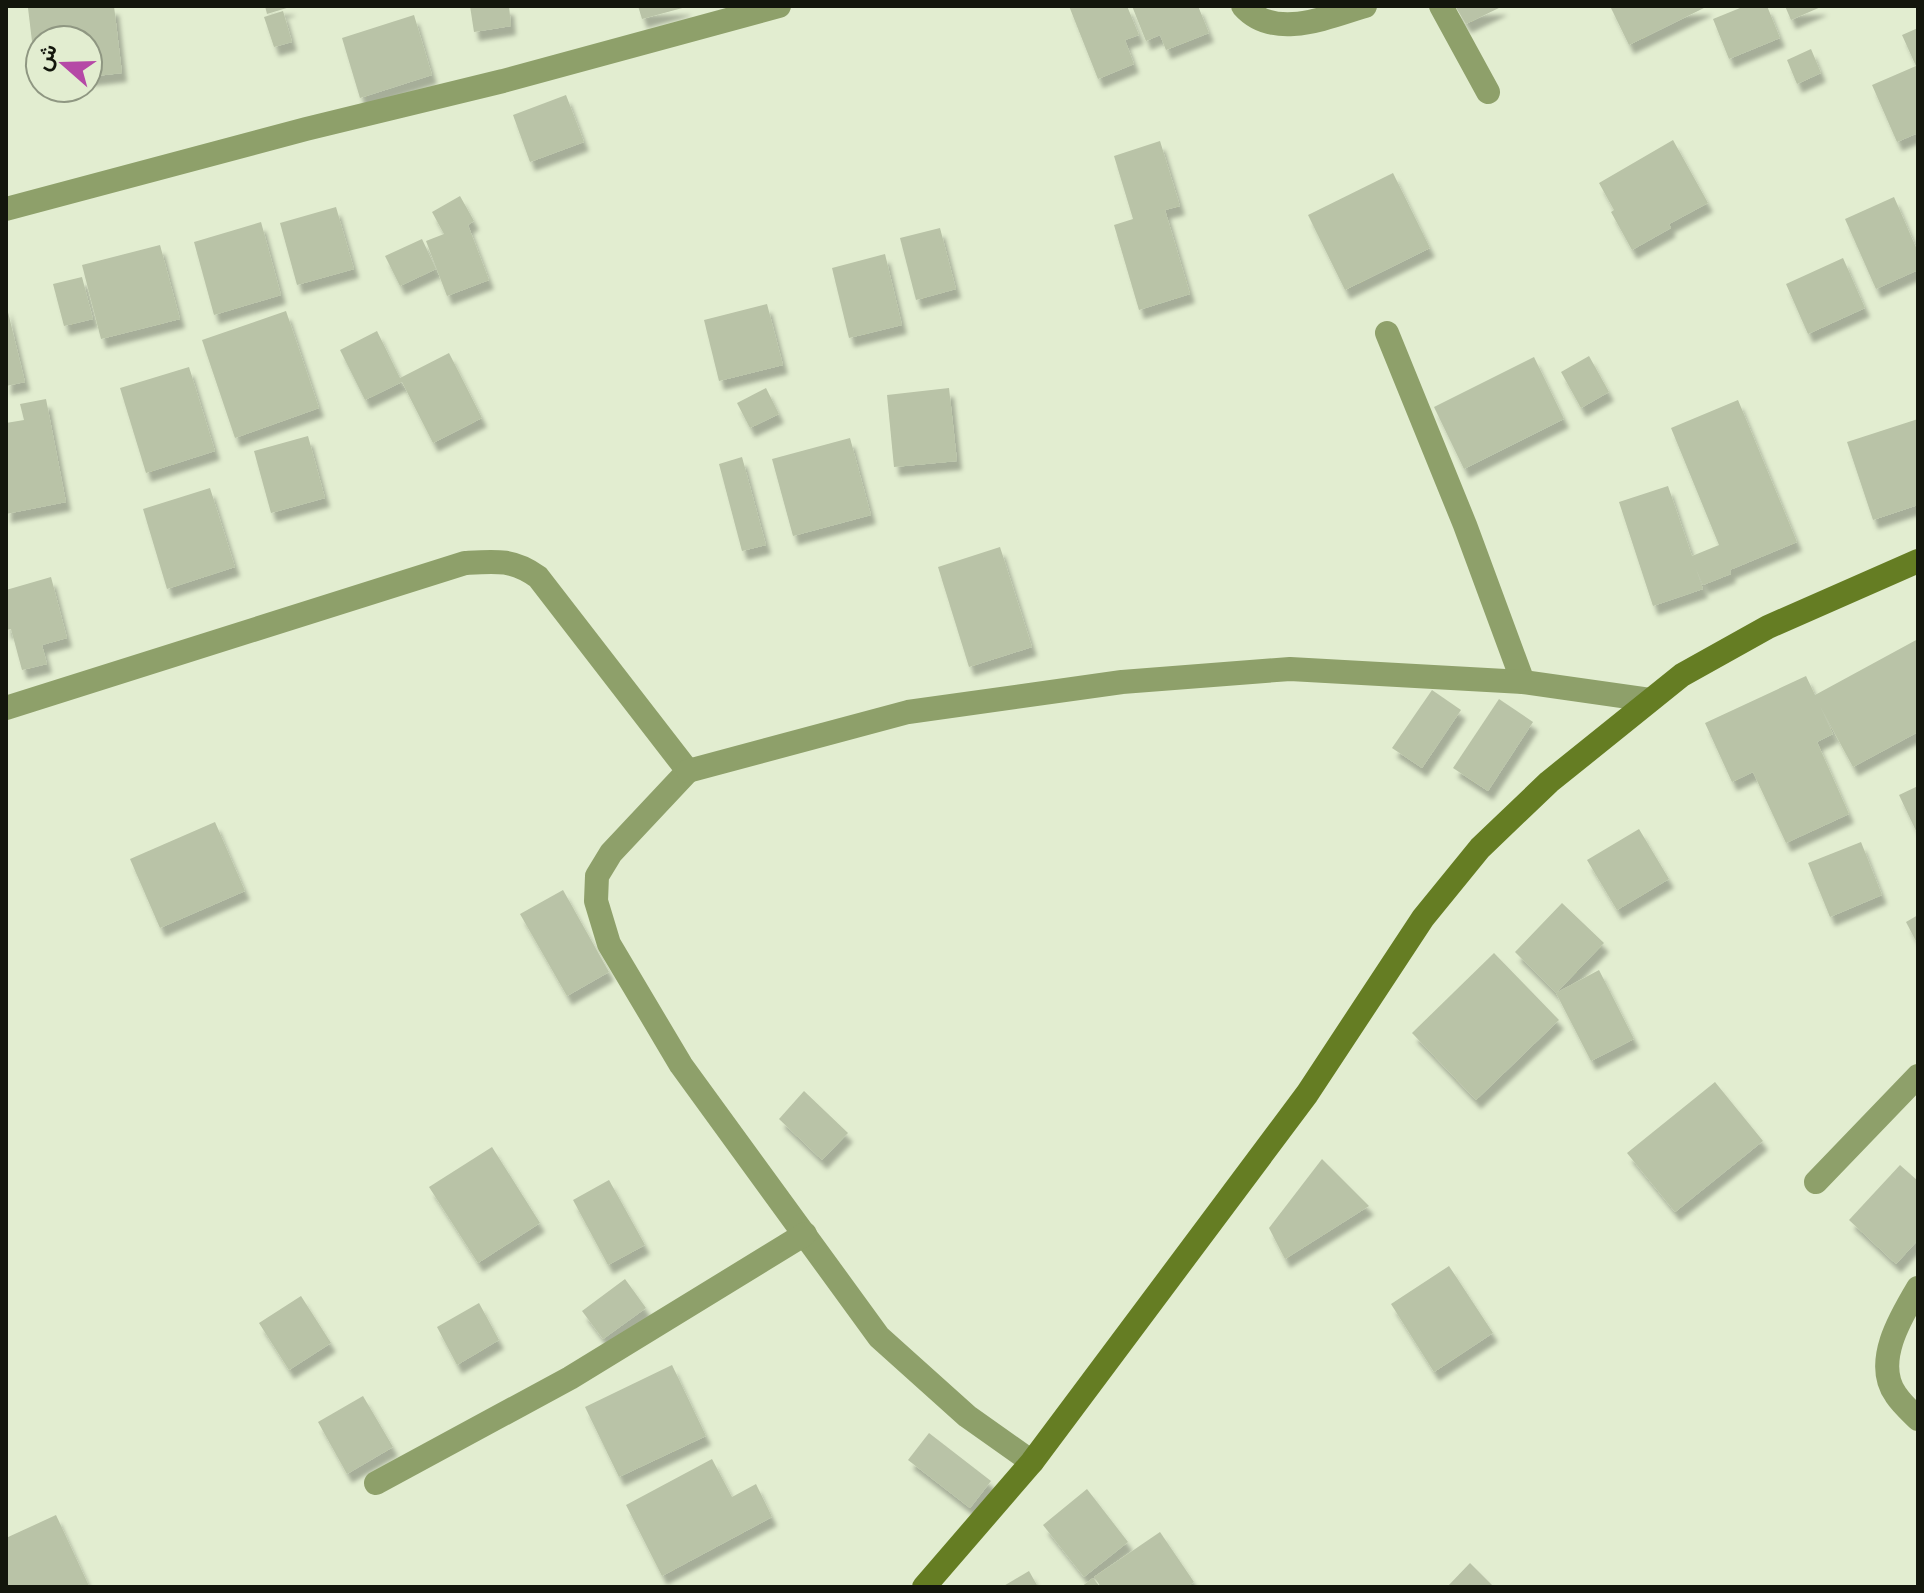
<svg xmlns="http://www.w3.org/2000/svg" width="1924" height="1593" font-family="'Open Sans',Vazirmatn,sans-serif">
	<style>
		.building { fill: #b9c3a7; filter: url(#shadow) }
		.lines { fill: none; stroke-linecap: round; stroke-linejoin: round }
		.street { stroke: #8ea06a; stroke-width: 24 }
		.secondary { stroke: #657d23; stroke-width: 24 }
	</style>
	<defs>
		<filter id="shadow"><feDropShadow dx="5" dy="9" stdDeviation="2" flood-color="#0004"/></filter>
	</defs>
	<rect width="100%" height="100%" fill="#e2edd0"/>
	<g class="building">
		<path d="M41 6H114L122 73 88 77V40H40V83H37L28 8Z"/>
		<path d="M265 6H290V7L267 14Z"/>
		<path d="M470 6H509L511 26 474 32Z"/>
		<path d="M638 6H685L686 7 642 19Z"/>
		<path d="M1069 6H1127L1139 35 1125 40 1134 64 1098 79Z"/>
		<path d="M1132 6H1198L1209 33 1166 50 1160 35 1146 41Z"/>
		<path d="M1455 6H1503L1466 24Z"/>
		<path d="M1610 6H1708L1629 45Z"/>
		<path d="M1745 6H1767L1780 38 1729 59 1713 19Z"/>
		<path d="M1785 6H1823L1791 20Z"/>
		<path d="M283 11 292 42 274 47 264 17Z"/>
		<path d="M414 15 432 75 360 98 342 38Z"/>
		<path d="M1918 28V133L1897 142 1872 85 1916 66 1902 35Z"/>
		<path d="M1811 49 1821 73 1797 84 1787 60Z"/>
		<path d="M566 95 584 142 530 162 513 115Z"/>
		<path d="M1673 140 1708 203 1669 224 1671 228 1632 250 1611 212 1614 210 1599 183Z"/>
		<path d="M1160 141 1180 206 1165 210 1190 294 1139 310 1114 225 1133 219 1114 156Z"/>
		<path d="M1393 173 1430 248 1345 290 1308 215Z"/>
		<path d="M460 196 474 221 468 225 489 280 447 296 426 241 444 234 432 212Z"/>
		<path d="M1894 197 1918 252V270L1876 289 1845 219Z"/>
		<path d="M336 207 354 269 297 285 280 223Z"/>
		<path d="M261 222 281 295 214 315 194 242Z"/>
		<path d="M940 228 956 289 916 300 900 238Z"/>
		<path d="M422 239 436 269 400 286 385 256Z"/>
		<path d="M160 245 180 319 101 339 82 265Z"/>
		<path d="M885 254 902 325 849 338 832 268Z"/>
		<path d="M1843 258 1865 308 1808 334 1786 284Z"/>
		<path d="M82 277 93 319 64 326 53 284Z"/>
		<path d="M6 304 25 382 6 386Z"/>
		<path d="M767 304 783 365 719 381 704 320Z"/>
		<path d="M286 311 319 408 235 438 202 340Z"/>
		<path d="M377 331 400 378 449 353 482 418 433 443 402 382 365 400 340 350Z"/>
		<path d="M1589 356 1609 392 1581 408 1561 372Z"/>
		<path d="M1534 357 1564 419 1464 469 1434 407Z"/>
		<path d="M189 367 215 451 146 473 120 388Z"/>
		<path d="M766 388 779 414 750 428 737 403Z"/>
		<path d="M949 388 957 461 894 467 887 395Z"/>
		<path d="M46 399 66 502 6 514V423L24 420 20 404Z"/>
		<path d="M1738 400 1797 542 1730 570 1731 574 1703 585 1696 569 1703 589 1653 606 1619 502 1668 486 1692 556 1719 545 1671 428Z"/>
		<path d="M1918 419V505L1873 520 1847 442Z"/>
		<path d="M308 436 325 498 271 513 254 451Z"/>
		<path d="M850 438 871 515 793 536 772 459Z"/>
		<path d="M742 457 766 545 742 551 719 464Z"/>
		<path d="M210 488 235 567 167 589 143 509Z"/>
		<path d="M1000 547 1032 647 969 667 938 567Z"/>
		<path d="M51 577 67 638 42 645 47 664 22 670 11 629 6 630V590Z"/>
		<path d="M1918 639V732L1853 767 1820 706 1833 734 1817 742 1849 814 1786 843 1753 772 1732 782 1705 723 1806 676 1815 695Z"/>
		<path d="M1432 690 1461 710 1422 768 1392 748Z"/>
		<path d="M1499 699 1533 722 1488 791 1453 768Z"/>
		<path d="M1918 786V835L1899 795Z"/>
		<path d="M215 822 245 891 160 928 130 859Z"/>
		<path d="M1639 829 1669 879 1617 910 1587 860Z"/>
		<path d="M1861 842 1882 895 1830 917 1808 863Z"/>
		<path d="M563 890 609 972 567 996 520 914Z"/>
		<path d="M1562 903 1604 943 1556 993 1599 970 1634 1039 1591 1061 1556 993 1515 952Z"/>
		<path d="M1918 915V945L1906 922Z"/>
		<path d="M1494 953 1559 1020 1476 1100 1412 1033Z"/>
		<path d="M1715 1082 1763 1141 1675 1212 1627 1153Z"/>
		<path d="M804 1091 848 1133 822 1160 779 1119Z"/>
		<path d="M492 1147 540 1223 478 1263 429 1187Z"/>
		<path d="M1322 1159 1369 1206 1285 1259 1269 1228Z"/>
		<path d="M1900 1165 1918 1181V1240L1896 1264 1849 1220Z"/>
		<path d="M609 1180 645 1245 608 1265 573 1200Z"/>
		<path d="M1449 1266 1493 1333 1434 1372 1391 1304Z"/>
		<path d="M625 1279 646 1308 603 1339 582 1311Z"/>
		<path d="M301 1296 331 1343 289 1370 259 1323Z"/>
		<path d="M479 1303 499 1340 457 1365 437 1327Z"/>
		<path d="M672 1365 706 1436 619 1477 585 1407Z"/>
		<path d="M363 1396 393 1447 347 1474 318 1422Z"/>
		<path d="M929 1433 991 1481 970 1508 908 1460Z"/>
		<path d="M712 1459 732 1497 756 1484 772 1517 662 1576 626 1505Z"/>
		<path d="M1087 1489 1128 1542 1084 1577 1043 1525Z"/>
		<path d="M56 1515 89 1586 6 1587V1538Z"/>
		<path d="M1160 1532 1194 1582 1187 1587H1101L1094 1577Z"/>
		<path d="M1470 1563 1494 1587H1447Z"/>
		<path d="M1029 1571 1038 1587H1002Z"/>
		<path d="M1093 1578 1100 1587H1081Z"/>
	</g>
	<g class="lines">
		<g class="street">
			<path d="M1243 6C1274 41 1328 17 1365 6"/>
			<path d="M1441 6 1488 92"/>
			<path d="M6 209 306 129 503 81 779 6"/>
			<path d="M1387 333 1465 525 1523 682"/>
			<path d="M6 708 465 563C496 561 513 559 538 577L688 771 611 853 597 876 596 901 609 944 681 1065 879 1337 967 1416 1032 1462"/>
			<path d="M688 771 908 712 1122 682 1290 669 1523 682 1650 700"/>
			<path d="M1816 1182 1918 1076"/>
			<path d="M1918 1288C1900 1318 1873 1363 1896 1395 1902 1404 1911 1412 1918 1419"/>
			<path d="M376 1483 570 1378 805 1234"/>
		</g>
		<path class="secondary" d="M924 1587 1032 1462 1307 1094 1423 918 1480 848 1549 782 1682 675 1768 627 1918 561"/>
	</g>
	<rect width="1924" height="1593" fill="none" stroke="#13160c" stroke-width="16"/>
	<g transform="translate(64 64) rotate(290)"><circle r="38" fill="#e2edd0" stroke="#8f9782" stroke-width="2"/>
	<path d="M0-6L14 30L0 20L-14 30Z" fill="#b548a6"/>
	<text y="-12" font-size="22" font-weight="bold" text-anchor="middle" fill="#13160c">ش</text>
	</g>
</svg>
